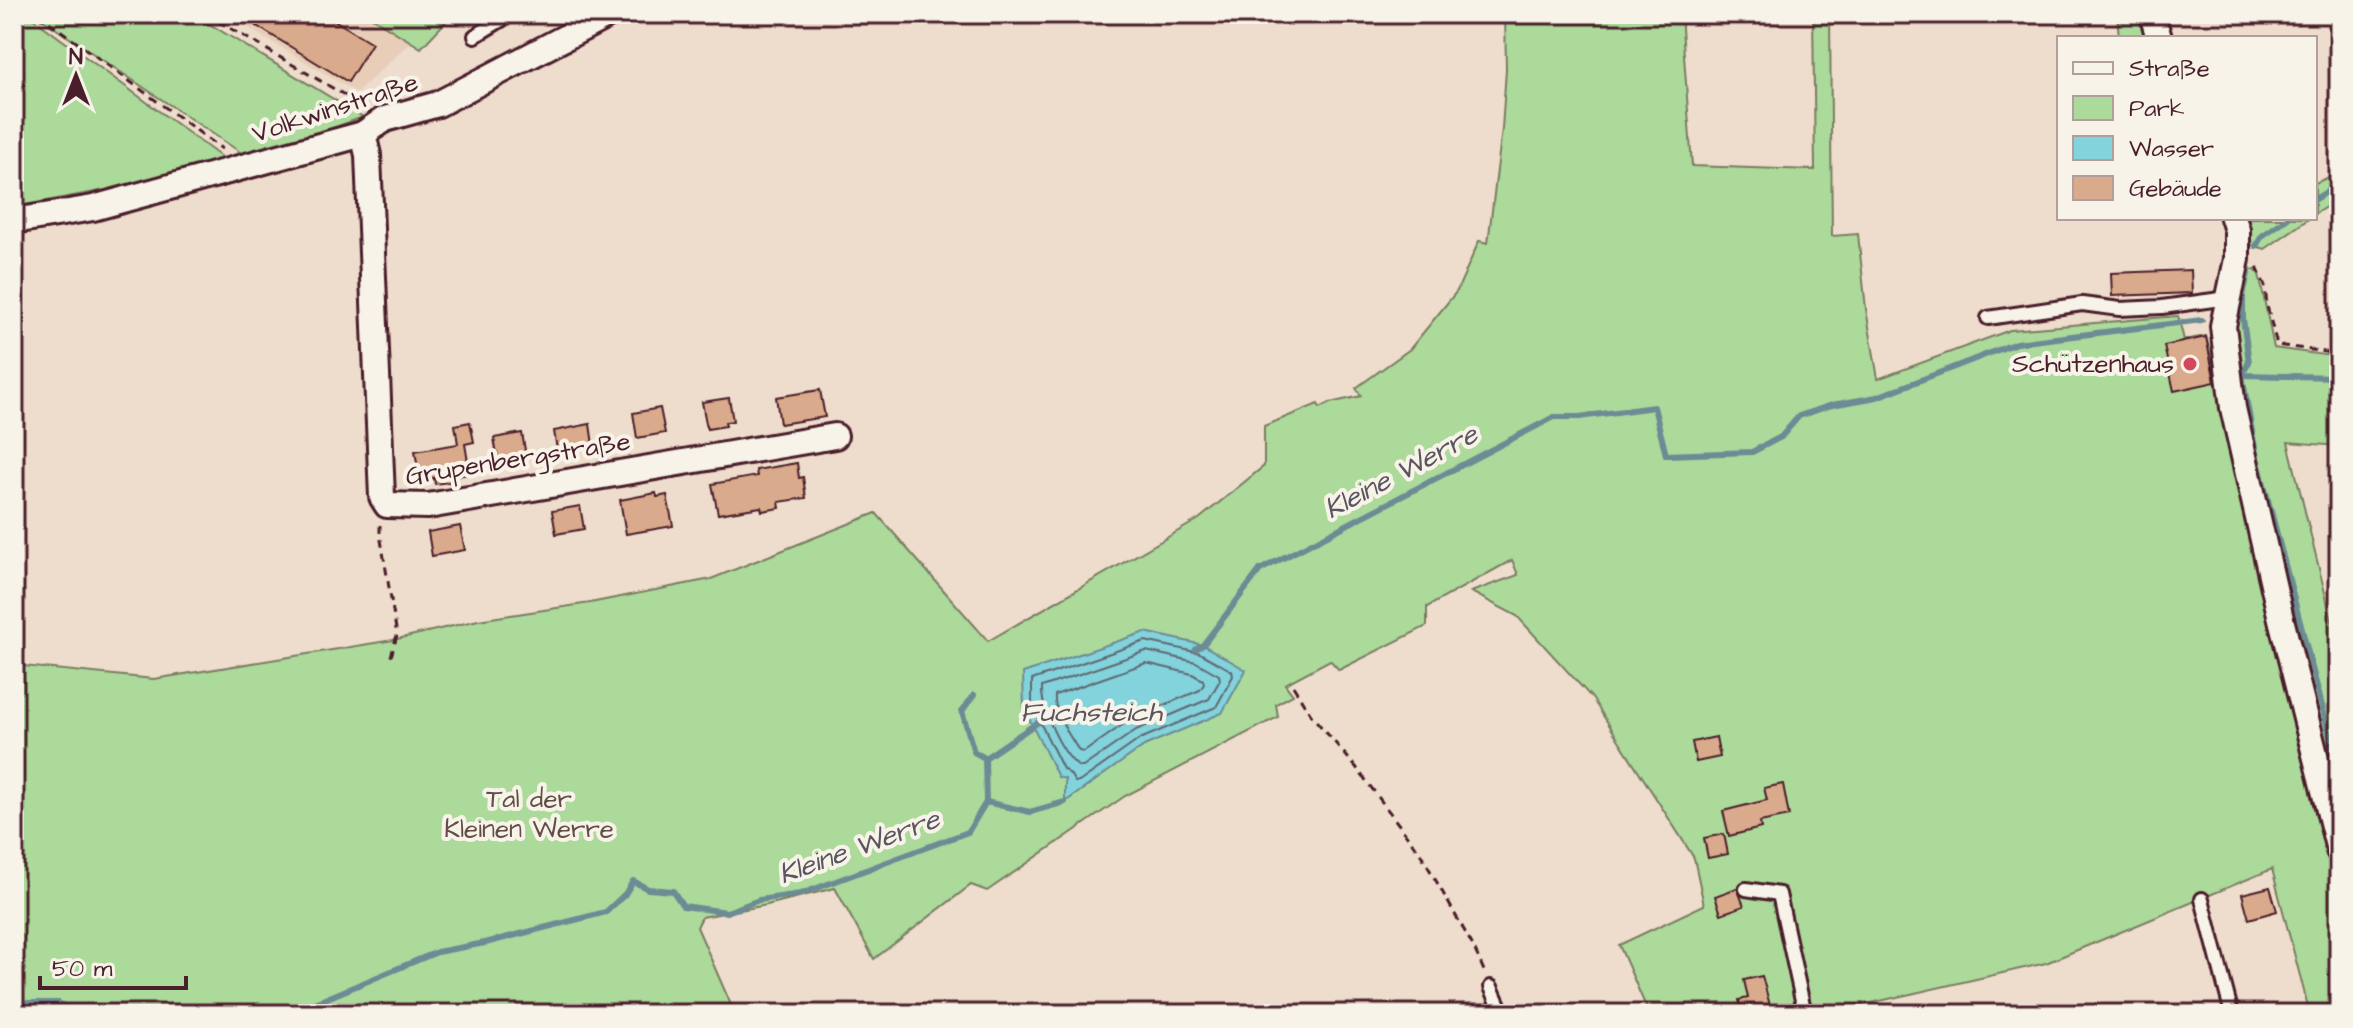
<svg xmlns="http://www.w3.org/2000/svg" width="2353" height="1028" font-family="'Architects Daughter',sans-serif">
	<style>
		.built { fill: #e8ceb8 }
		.green { fill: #abda9a; stroke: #7a7c62; stroke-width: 2 }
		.water { fill: #82d3dc; stroke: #6c8b95; stroke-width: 2 }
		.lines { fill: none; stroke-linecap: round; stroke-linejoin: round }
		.shore { stroke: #606772; stroke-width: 2 }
		.stream { stroke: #6c8b95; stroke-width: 6 }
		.building { fill: #d9aa8b; stroke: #4a1f2b; stroke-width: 2 }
		.service-casing { stroke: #4a1f2b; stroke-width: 18 }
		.minor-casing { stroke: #4a1f2b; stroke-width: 30 }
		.path { stroke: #4a1f2b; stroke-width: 3; stroke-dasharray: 8 6; stroke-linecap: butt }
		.service { stroke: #f7f3e8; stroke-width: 12 }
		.minor { stroke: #f7f3e8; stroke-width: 24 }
		.poi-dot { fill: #d1495b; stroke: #f7f3e8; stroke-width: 3 }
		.labels { text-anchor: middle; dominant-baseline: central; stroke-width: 8; stroke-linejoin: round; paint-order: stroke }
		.street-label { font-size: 26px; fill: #4a1f2b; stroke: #f7f3e8 }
		.poi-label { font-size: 26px; fill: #4a1f2b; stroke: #f7f3e8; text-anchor: end }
		.park-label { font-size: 26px; fill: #624e47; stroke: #f7f3e8 }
		.water-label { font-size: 28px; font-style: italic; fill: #5b5560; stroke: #f7f3e8 }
	</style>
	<rect width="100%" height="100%" fill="#edc"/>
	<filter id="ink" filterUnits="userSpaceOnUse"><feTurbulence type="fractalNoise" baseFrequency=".0125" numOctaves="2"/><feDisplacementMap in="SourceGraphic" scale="16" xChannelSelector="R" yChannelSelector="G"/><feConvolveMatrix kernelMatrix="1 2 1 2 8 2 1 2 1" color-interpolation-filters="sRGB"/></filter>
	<g filter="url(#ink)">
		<path class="built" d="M225 14H440L357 93Z"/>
		<g class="green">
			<path d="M14 14H27L224 159 132 185 14 207V89L24 72 14 65Z"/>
			<path d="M34 14H193L363 117 249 158Z"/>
			<path d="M366 14H453L421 48Z"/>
			<path d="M1505 14H1681L1692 166 1815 170 1813 14H1830L1832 236 1858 234 1866 309 1878 379 2010 330 2178 316 2184 340 2206 336 2339 887V1014H2310L2272 869 2046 963 1823 1014H1649L1619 945 1704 905 1694 858 1592 698 1517 616 1471 592 1518 575 1512 560 1427 607V626L1339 670 1330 660 1285 684 1293 695 1276 704 1278 717 1125 796 987 891 971 885 874 959 835 888 767 905 702 917 697 927 735 1014H14V665L154 679 393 640 478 620 590 603 711 579 876 513 988 641 1199 519 1264 466V426L1318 404 1320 408 1330 403 1361 396 1356 388 1410 349 1457 291 1479 241 1488 243 1502 129 1506 69Z"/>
			<path d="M2117 14H2144L2151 38H2119Z"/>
			<path d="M2339 173V198L2315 214V183Z"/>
			<path d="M2242 218H2310L2265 249 2248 244Z"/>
			<path d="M2244 269 2255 270 2259 274 2274 348 2339 357V446L2288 442 2339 650V795L2255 455 2242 375V360L2232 318Z"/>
		</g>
		<g class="water">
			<path d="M1145 632 1203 645 1246 670 1222 713 1144 746 1065 802V779L1058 777 1024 708 1023 673Z"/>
			<path d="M14 1001H59L80 1014H14Z"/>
		</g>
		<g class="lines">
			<g class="shore">
				<path d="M1145 641 1200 653 1232 671 1233 676 1216 707 1140 739 1079 782H1075L1070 774 1063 769 1032 706V680Z"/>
				<path d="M1146 651 1196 662 1219 675 1220 680 1209 699 1136 730 1083 767H1079C1061 753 1041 710 1042 687Z"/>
				<path d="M1146 663 1192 674 1203 680 1204 684 1200 690 1131 719 1084 752 1079 751C1070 736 1053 713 1055 695Z"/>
			</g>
			<g class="stream">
				<path d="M2315 199 2339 184"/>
				<path d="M2256 246 2262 236 2288 218"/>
				<path d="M2249 269 2243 295V319L2249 362 2242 375 2256 454 2339 771"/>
				<path d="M2242 375 2339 377"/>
				<path d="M1196 649 1203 645 1260 570 1554 417H1579L1654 407 1666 455 1752 452 1781 437 1799 416 1832 405 1877 397 2016 343 2202 320"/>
				<path d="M974 695 962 711 974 752 985 758"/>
				<path d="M986 802 1030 812 1065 802"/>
				<path d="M289 1014 437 952 485 943 606 912 625 894 633 881 648 889 673 891 683 906 727 912 759 900 801 894 968 832 986 802 985 758 1037 723"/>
			</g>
		</g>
		<g class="building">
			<path d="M237 14H324L372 43 348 82Z"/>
			<path d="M2191 270 2192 293 2112 296 2111 273Z"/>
			<path d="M2206 337 2215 382 2174 391 2164 346Z"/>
			<path d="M820 390 825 417 780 424 776 397Z"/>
			<path d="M729 398 733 421 725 422 726 426 707 429 702 402Z"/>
			<path d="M660 408 665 433 637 438 633 413Z"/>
			<path d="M470 422 474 442 465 444 470 474 449 477 450 482 435 484 434 478 420 480 415 451 458 444 455 425Z"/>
			<path d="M590 424 593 445 557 450 554 431Z"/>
			<path d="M522 433 526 456 498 461 494 438Z"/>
			<path d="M797 463 799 478 803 477 806 498 779 502 780 508 762 511 761 507 718 514 712 484 757 476 756 470Z"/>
			<path d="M656 493 657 497 667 495 673 526 626 534 620 500Z"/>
			<path d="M580 506 584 529 556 534 552 511Z"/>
			<path d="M460 526 465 550 432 556 428 532Z"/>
			<path d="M1716 737 1720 757 1696 762 1692 742Z"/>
			<path d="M1783 784 1789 816 1760 822 1761 828 1729 836 1723 811 1767 800 1764 788Z"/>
			<path d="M1724 834 1728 854 1708 858 1704 838Z"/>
			<path d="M2270 887 2277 911 2249 919 2242 894Z"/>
			<path d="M1737 888 1744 906 1721 914 1715 896Z"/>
			<path d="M1762 976 1771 1009 1753 1014H1742L1739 1000 1748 998 1744 980Z"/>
		</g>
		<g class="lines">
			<defs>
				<g id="service">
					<path d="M475 36 511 14"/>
					<path d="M1988 318 2082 304 2120 309 2162 307 2228 298"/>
					<path d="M1746 889 1779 894 1805 1014"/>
					<path d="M2202 899 2232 1014"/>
					<path d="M1491 987 1503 1014"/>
				</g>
				<g id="minor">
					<path d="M2152 14 2159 38"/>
					<path d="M363 134 368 155 382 497 387 505 428 506 835 436"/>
					<path d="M2233 218 2237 230V259L2223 326 2233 408 2281 619 2339 850"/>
					<path d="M14 221 93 208 363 134 385 119 438 104 610 14"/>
				</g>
			</defs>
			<use href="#service" class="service-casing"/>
			<use href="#minor" class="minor-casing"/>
			<g class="path">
				<path d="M38 14 222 149"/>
				<path d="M206 14 365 107"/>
				<path d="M2257 267 2265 286 2267 306 2277 345 2339 354"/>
				<path d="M380 525V534L397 635 390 660"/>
				<path d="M1293 686 1311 715 1356 767 1422 856 1473 946 1485 973"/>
			</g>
			<use href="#service" class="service"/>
			<use href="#minor" class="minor"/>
		</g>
	</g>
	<circle class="poi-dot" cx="2190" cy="364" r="8"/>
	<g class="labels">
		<g class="street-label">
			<text transform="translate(335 108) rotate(-18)">Volkwinstraße</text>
			<text transform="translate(518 459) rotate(-9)">Grupenbergstraße</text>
		</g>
		<g class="poi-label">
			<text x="2174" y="364">Schützenhaus</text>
		</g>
		<g class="park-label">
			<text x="529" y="799">Tal der<tspan x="529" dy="30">Kleinen Werre</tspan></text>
		</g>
		<g class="water-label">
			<text transform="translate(1401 472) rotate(-28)">Kleine Werre</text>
			<text x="1091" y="712">Fuchsteich</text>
			<text transform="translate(859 847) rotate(-20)">Kleine Werre</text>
		</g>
	</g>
	<rect width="2353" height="1028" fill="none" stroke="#f7f3e8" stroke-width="48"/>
	<rect x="24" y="24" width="2305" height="980" fill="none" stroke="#4a1f2b" stroke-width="3" filter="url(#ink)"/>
	<rect x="2057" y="36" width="260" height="184" fill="#f7f3e8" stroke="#b29e9c" stroke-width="2"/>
	<rect x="2073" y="62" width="40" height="12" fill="#f7f3e8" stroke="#b29e9c" stroke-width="2"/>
	<text x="2129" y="76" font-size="24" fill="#4a1f2b">Straße</text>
	<rect x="2073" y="96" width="40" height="24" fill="#abda9a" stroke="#b29e9c" stroke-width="2"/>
	<text x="2129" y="116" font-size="24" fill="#4a1f2b">Park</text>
	<rect x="2073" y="136" width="40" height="24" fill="#82d3dc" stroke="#b29e9c" stroke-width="2"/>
	<text x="2129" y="156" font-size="24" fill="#4a1f2b">Wasser</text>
	<rect x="2073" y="176" width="40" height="24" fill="#d9aa8b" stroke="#b29e9c" stroke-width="2"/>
	<text x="2129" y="196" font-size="24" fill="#4a1f2b">Gebäude</text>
	<g transform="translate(76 76)" stroke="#f7f3e8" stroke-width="6" paint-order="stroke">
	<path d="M0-6L14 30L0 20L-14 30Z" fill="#4a1f2b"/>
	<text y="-12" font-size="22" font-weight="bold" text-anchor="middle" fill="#4a1f2b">N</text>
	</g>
	<path d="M40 976v12h146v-12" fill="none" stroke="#4a1f2b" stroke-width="4"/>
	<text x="52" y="976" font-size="24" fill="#4a1f2b" stroke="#f7f3e8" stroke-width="6" paint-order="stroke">50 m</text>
</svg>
